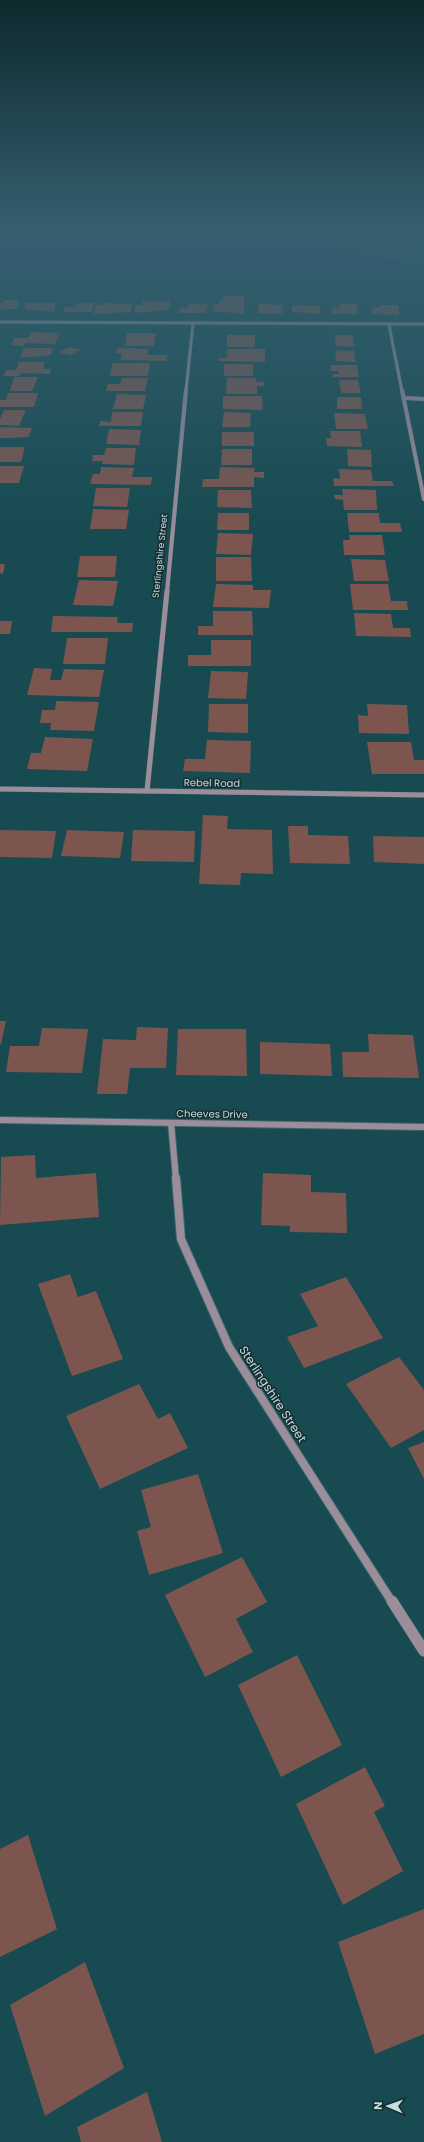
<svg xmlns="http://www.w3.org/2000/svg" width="424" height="2142" font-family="Poppins,sans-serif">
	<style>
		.water { fill: #172671 }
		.building { fill: #7d554f }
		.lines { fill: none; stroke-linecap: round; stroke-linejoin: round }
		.minor-far5-casing { stroke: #3a676e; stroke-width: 3.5 }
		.minor-far4-casing { stroke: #3a676e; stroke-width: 4.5 }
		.minor-far3-casing { stroke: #3a676e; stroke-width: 5.5 }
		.minor-far2-casing { stroke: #3a676e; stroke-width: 8 }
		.minor-far1-casing { stroke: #3a676e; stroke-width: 10 }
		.minor-casing { stroke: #3a676e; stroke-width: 12 }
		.minor-far5 { stroke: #9b8d9a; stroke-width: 3 }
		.minor-far4 { stroke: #9b8d9a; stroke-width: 4 }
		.minor-far3 { stroke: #9b8d9a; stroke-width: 5 }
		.minor-far2 { stroke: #9b8d9a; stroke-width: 6 }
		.minor-far1 { stroke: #9b8d9a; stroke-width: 8 }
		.minor { stroke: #9b8d9a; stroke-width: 11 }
		.rail { stroke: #82a5aa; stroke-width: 1.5; stroke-dasharray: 3 3; stroke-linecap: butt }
		.labels { text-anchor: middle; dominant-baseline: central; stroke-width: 3; stroke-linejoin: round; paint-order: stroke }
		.far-street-label { font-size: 9px; fill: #c4dde1; stroke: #182d30 }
		.street-label { font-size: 10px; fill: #c4dde1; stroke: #182d30 }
		.near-street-label { font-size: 12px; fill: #c4dde1; stroke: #182d30 }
	</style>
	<rect width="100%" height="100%" fill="#174a51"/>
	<path class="water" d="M0 233H294L401 262 395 269 0 267Z"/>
	<g class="building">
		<path d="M223 296H244V314L213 311 214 304H219V301H223Z"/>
		<path d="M4 300H19L16 309H1L0 312V303H3Z"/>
		<path d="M142 301H170L169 310 134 313 135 305H142Z"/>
		<path d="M26 303H56L54 312 24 309Z"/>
		<path d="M76 303H94L92 312H63L65 307H75Z"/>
		<path d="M102 303 132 304 131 312 94 314 96 305H101Z"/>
		<path d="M189 304H208L206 313H178L180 308H188Z"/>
		<path d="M259 304 283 305 282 314 258 313Z"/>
		<path d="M340 304H357L358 314H332V308H340Z"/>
		<path d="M292 305 320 306 321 314 292 312Z"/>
		<path d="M379 305H398L399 315 372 314V308H380Z"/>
		<path d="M31 332 60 333 55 344 26 343 24 346 11 345 14 338H28Z"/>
		<path d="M127 333H156L154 346H125Z"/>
		<rect x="227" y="335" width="28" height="12"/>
		<path d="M335 335H353L354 347 336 346Z"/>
		<path d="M70 347 81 350 70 355 59 352Z"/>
		<path d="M24 348H53L51 355 20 358Z"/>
		<path d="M117 348 149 349 147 355H168L166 361 120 360 122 353H116Z"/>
		<path d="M227 349H265V362L219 361V358H227Z"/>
		<path d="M335 350 354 351 356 362 336 361Z"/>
		<path d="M19 362H45L43 369H51L50 374 21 373 19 376H4L6 370H16Z"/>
		<path d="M112 363H150L148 376H110Z"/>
		<rect x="224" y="364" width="29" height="12"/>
		<path d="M330 365H357L359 377H333V374H339V371H331Z"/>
		<path d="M14 377H38L32 391H10Z"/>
		<path d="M122 378H148L145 391H106L108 384H120Z"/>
		<path d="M227 378H256V382H264V386H257V394H226Z"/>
		<path d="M339 380H358L361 393H341Z"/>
		<path d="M8 393H38L34 407H0V400H6Z"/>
		<path d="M117 394 146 395 143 409H113Z"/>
		<path d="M223 396H262L263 410 223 409Z"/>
		<path d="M337 397H361L362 409H337Z"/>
		<path d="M4 410H26L19 426 0 425V419Z"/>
		<path d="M112 412H143L141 426H99L100 421 111 422Z"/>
		<path d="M224 412 251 413 250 427H222Z"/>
		<path d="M334 413 365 414 368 429H336Z"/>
		<path d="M0 427 32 428 28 437 11 438H0Z"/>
		<path d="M109 429 141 430 139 445 106 444Z"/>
		<path d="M330 431H360L362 447 327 446 326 438H331Z"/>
		<rect x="222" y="432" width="32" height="14"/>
		<path d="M0 447H25L21 462H0Z"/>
		<path d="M106 448H136L134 465 102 464 103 461H92L93 455H104Z"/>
		<path d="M222 449H252V465H221Z"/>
		<path d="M347 449 371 450 372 467 348 466Z"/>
		<path d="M0 466H24L19 483H0Z"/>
		<path d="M101 467 134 468 132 477H152L151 485 90 484 93 474H100Z"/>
		<path d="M220 467 255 468 254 472H264V478L254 477V487H202L203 479H219Z"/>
		<path d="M339 469 371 470 373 481H392L394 486H334L333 478 340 479Z"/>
		<path d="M96 488H130L127 507 93 506Z"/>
		<path d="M342 489 376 490 377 510H344L343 500 335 499 334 495H343Z"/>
		<path d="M218 490H251L252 508 217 507Z"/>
		<path d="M93 509 129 510 126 529H90Z"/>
		<path d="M218 513H249V530H217Z"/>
		<path d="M347 513H379L380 523H400L402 532H349Z"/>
		<path d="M218 533 253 534 251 555 216 554Z"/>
		<path d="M349 535H382L385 555H344L343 540H350Z"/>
		<path d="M80 556H117L115 577H77Z"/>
		<path d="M216 557H251L252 581H216Z"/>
		<path d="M351 559 385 560 389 581H354Z"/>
		<path d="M0 564H5L3 574 0 573Z"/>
		<path d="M79 580 118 581 113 606 73 605Z"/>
		<path d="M216 584 253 585V590H271L269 608 213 607Z"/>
		<path d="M350 584H388L391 601H407L408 610H353Z"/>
		<path d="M213 611H252L253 635H198V626H213Z"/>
		<path d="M354 613 391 614 393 628H410L411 637 356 636Z"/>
		<path d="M53 616 118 617 117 623H133L132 632H51Z"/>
		<path d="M0 621H12L10 634H0Z"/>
		<path d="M67 638H108L105 664H63Z"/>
		<path d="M211 640H251V666H188V655H211Z"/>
		<path d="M34 668 52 669 50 680H61L64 669 104 670 99 697 27 695Z"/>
		<path d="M211 671 248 672 246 699 208 698Z"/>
		<path d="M56 701 99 702 94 731 50 730 51 723H40L42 710H55Z"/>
		<path d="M209 704H248V733L208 732Z"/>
		<path d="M367 704 407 705 409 734 359 733 358 715 368 716Z"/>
		<path d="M45 737 93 739 87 771 27 769 31 753H41Z"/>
		<path d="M207 740 251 741 250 773 183 771 185 759H205Z"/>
		<path d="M367 742H411L414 760H424V774H372Z"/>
		<path d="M203 815 228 816 227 829 272 830 273 874 241 873 240 885 199 884Z"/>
		<path d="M288 826H308V835L348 836 350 864 290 863Z"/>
		<path d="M0 830 56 831 52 858 0 857Z"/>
		<path d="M67 830 124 832 120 858 61 856Z"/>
		<path d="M133 830 195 831 194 862 131 861Z"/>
		<path d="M373 836 424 837V864L374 862Z"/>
		<path d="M0 1021H6L1 1044H0Z"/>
		<path d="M137 1027 168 1028 166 1068H130L127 1094H97L103 1039 136 1040Z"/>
		<path d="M42 1028 88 1029 82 1073 6 1072 10 1046H39Z"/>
		<path d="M178 1029H246L247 1076 176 1075Z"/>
		<path d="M368 1034 413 1035 419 1078 343 1077 342 1052H369Z"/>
		<path d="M260 1042 330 1044 332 1076 260 1074Z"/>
		<path d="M35 1155 36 1178 96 1173 99 1217 0 1225 1 1157Z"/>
		<path d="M263 1173 311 1175V1192L346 1193 347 1233 290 1232V1226L261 1225Z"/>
		<path d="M70 1274 78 1297 96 1291 123 1359 72 1376 38 1284Z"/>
		<path d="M346 1277 383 1338 304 1368 287 1337 318 1326 300 1294Z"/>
		<path d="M399 1357 424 1390V1430L391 1448 346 1384Z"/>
		<path d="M139 1384 158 1419 170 1413 188 1448 100 1489 66 1416Z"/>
		<path d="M424 1442V1479L408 1448Z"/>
		<path d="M198 1474 223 1553 149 1575 137 1531 151 1527 141 1490Z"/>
		<path d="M242 1557 267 1602 236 1619 253 1652 205 1677 165 1595Z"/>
		<path d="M297 1655 342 1745 281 1777 238 1685Z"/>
		<path d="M365 1767 385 1806 374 1812 403 1871 343 1905 296 1804Z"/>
		<path d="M28 1835 57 1929 0 1957V1849Z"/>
		<path d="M424 1909V2034L375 2054 338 1942Z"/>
		<path d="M85 1962 124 2068 45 2116 10 2005Z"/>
		<path d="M147 2092 162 2142H81L77 2127Z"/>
	</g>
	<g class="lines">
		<defs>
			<g id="minor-far5">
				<path d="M0 322 424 324"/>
				<path d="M389 325 402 391"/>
				<path d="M186 391 193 323"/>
			</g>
			<g id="minor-far4">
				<path d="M402 390 424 499"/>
				<path d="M405 398 424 399"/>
				<path d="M167 592 186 390"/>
			</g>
			<g id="minor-far3">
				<path d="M0 789 424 795"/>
				<path d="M147 791 167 591"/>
			</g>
			<g id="minor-far2">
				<path d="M0 1120 424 1127"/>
				<path d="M171 1123 176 1179"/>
			</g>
			<path id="minor-far1" d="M176 1178 181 1239 229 1347 392 1602"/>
			<path id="minor" d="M392 1601 424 1651"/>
		</defs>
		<use href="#minor-far5" class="minor-far5-casing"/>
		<use href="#minor-far4" class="minor-far4-casing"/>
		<use href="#minor-far3" class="minor-far3-casing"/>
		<use href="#minor-far2" class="minor-far2-casing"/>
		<use href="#minor-far1" class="minor-far1-casing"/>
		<use href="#minor" class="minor-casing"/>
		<use href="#minor-far5" class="minor-far5"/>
		<use href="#minor-far4" class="minor-far4"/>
		<use href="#minor-far3" class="minor-far3"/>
		<use href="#minor-far2" class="minor-far2"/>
		<use href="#minor-far1" class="minor-far1"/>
		<use href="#minor" class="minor"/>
		<path class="rail" d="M422 233 424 234"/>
	</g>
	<linearGradient id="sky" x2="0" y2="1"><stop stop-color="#0d292d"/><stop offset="0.44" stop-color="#366070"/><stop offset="1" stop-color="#366070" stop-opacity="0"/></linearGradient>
	<rect width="424" height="533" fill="url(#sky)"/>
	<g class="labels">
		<g class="far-street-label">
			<text transform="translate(160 556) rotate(-84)">Sterlingshire Street</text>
		</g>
		<g class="street-label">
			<text transform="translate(212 783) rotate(1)">Rebel Road</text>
			<text transform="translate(212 1114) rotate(1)">Cheeves Drive</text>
		</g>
		<g class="near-street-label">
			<text transform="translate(273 1394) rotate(57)">Sterlingshire Street</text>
		</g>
	</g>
	<g transform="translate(388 2106) rotate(272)" stroke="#182d30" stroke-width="3" paint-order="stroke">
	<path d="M0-3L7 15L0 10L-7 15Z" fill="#c4dde1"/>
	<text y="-6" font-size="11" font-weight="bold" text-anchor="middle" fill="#c4dde1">N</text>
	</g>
</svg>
